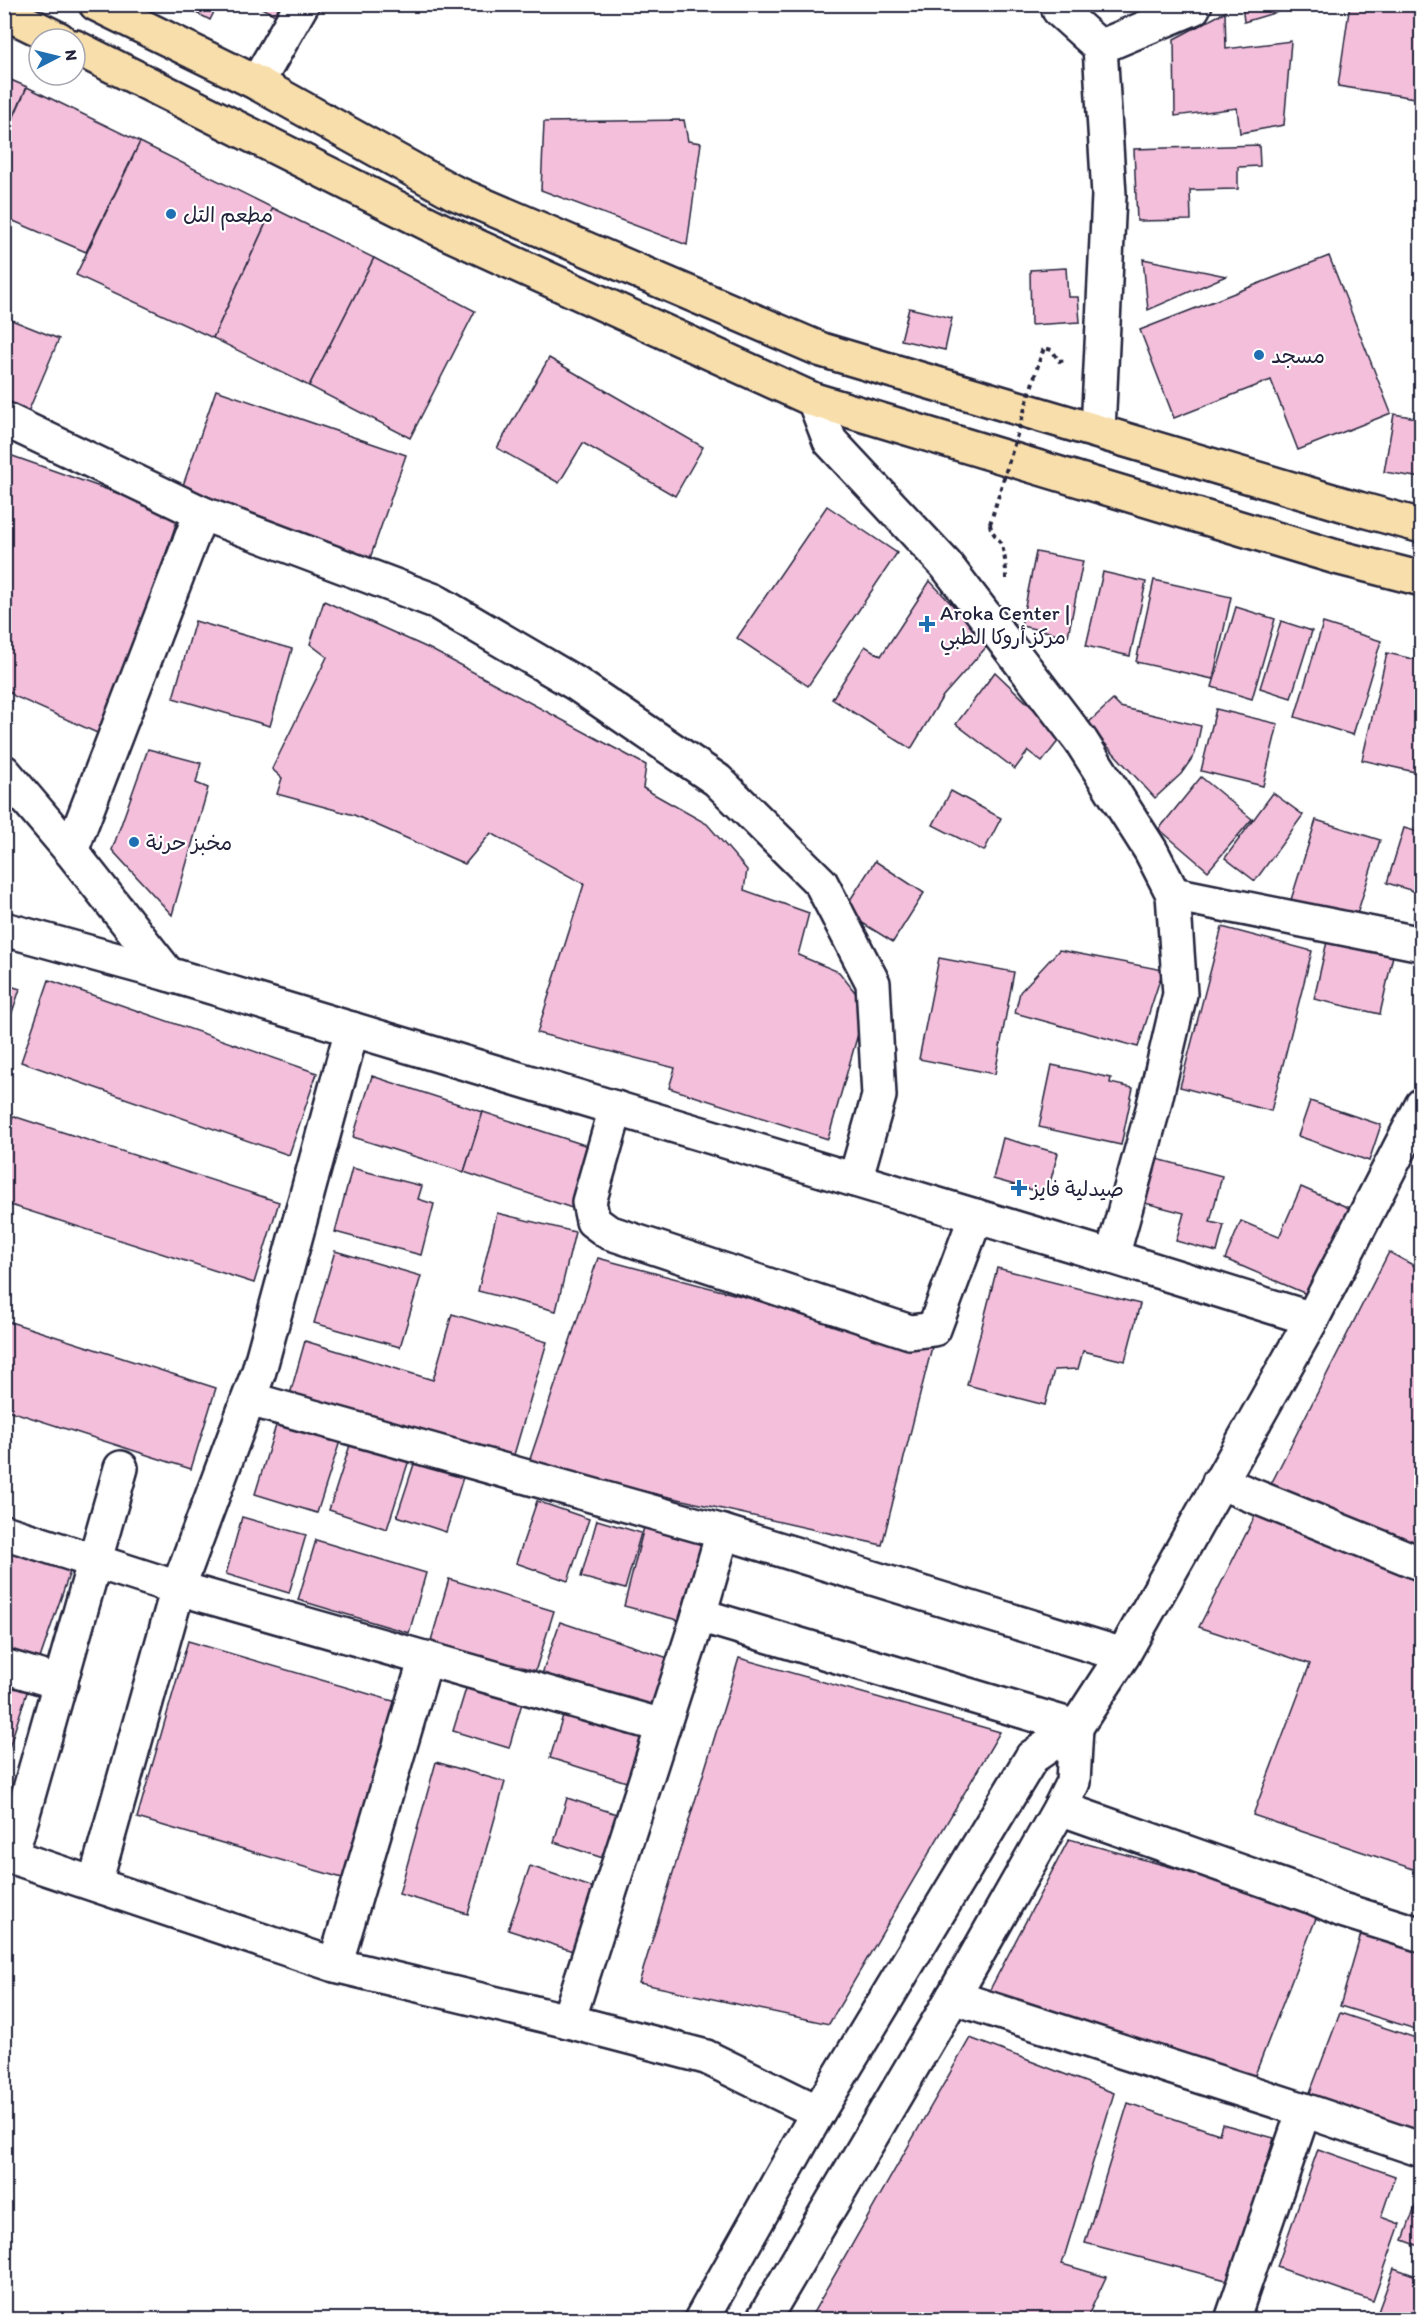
<svg xmlns="http://www.w3.org/2000/svg" width="1426" height="2324" font-family="Itim,'Playpen Sans Arabic',sans-serif">
	<style>
		.building { fill: #f3bfdb; stroke: #22223b; stroke-width: 1.5 }
		.lines { fill: none; stroke-linecap: round; stroke-linejoin: round }
		.minor-casing { stroke: #22223b; stroke-width: 38 }
		.tertiary-casing { stroke: #22223b; stroke-width: 38 }
		.primary-casing { stroke: #22223b; stroke-width: 38 }
		.path { stroke: #22223b; stroke-width: 4; stroke-dasharray: 4.5 4.5; stroke-linecap: butt }
		.minor { stroke: #fff; stroke-width: 33 }
		.tertiary { stroke: #fff; stroke-width: 33 }
		.primary { stroke: #f8deab; stroke-width: 33 }
		.path-bridge { stroke: #22223b; stroke-width: 4; stroke-dasharray: 4.5 4.5; stroke-linecap: butt }
		.poi-dot { fill: #1f6fb2; stroke: #fff; stroke-width: 2 }
		.labels { text-anchor: middle; dominant-baseline: central; stroke-width: 4.5; stroke-linejoin: round; paint-order: stroke }
		.poi-label { font-size: 21px; fill: #22223b; stroke: #fff; text-anchor: start }
	</style>
	<rect width="100%" height="100%" fill="#fff"/>
	<filter id="ink" filterUnits="userSpaceOnUse"><feTurbulence type="fractalNoise" baseFrequency=".0167" numOctaves="2"/><feDisplacementMap in="SourceGraphic" scale="12" xChannelSelector="R" yChannelSelector="G"/><feConvolveMatrix kernelMatrix="1 2 1 2 8 2 1 2 1" color-interpolation-filters="sRGB"/></filter>
	<g filter="url(#ink)">
		<g class="building">
			<path d="M180 4H218L210 20Z"/>
			<path d="M254 4H280L275 15Z"/>
			<path d="M1082 4H1142V8L1086 10Z"/>
			<path d="M1242 4H1304L1244 22Z"/>
			<path d="M1350 4H1422V99L1338 86Z"/>
			<path d="M1225 12 1226 49 1291 41 1284 125 1240 133 1237 108 1175 116 1174 39Z"/>
			<path d="M4 77 27 87 4 139Z"/>
			<path d="M27 87 140 142 86 252 4 217V139Z"/>
			<path d="M684 120 688 141 701 143 687 245 541 190 544 122Z"/>
			<path d="M140 142 273 208 213 338 76 275Z"/>
			<path d="M1259 145 1260 166 1238 167V189L1190 190 1191 220 1137 221 1134 149Z"/>
			<path d="M273 208 374 258 309 386 213 338Z"/>
			<path d="M1329 256 1391 413 1298 450 1271 380 1174 418 1140 330Z"/>
			<path d="M374 258 475 311 410 438 309 386Z"/>
			<path d="M1143 259 1226 276 1148 310Z"/>
			<path d="M1066 268 1068 297H1078L1080 322 1031 325 1030 270Z"/>
			<path d="M909 308 952 318 945 350 901 340Z"/>
			<path d="M4 317 59 339 28 412 4 399Z"/>
			<path d="M549 358 703 447 675 496 583 443 559 483 497 448Z"/>
			<path d="M216 390 406 455 368 564 179 497Z"/>
			<path d="M1394 414 1422 419V478L1384 472Z"/>
			<path d="M4 453 179 515 104 736 14 696 4 685Z"/>
			<path d="M827 506 897 553 808 686 737 638Z"/>
			<path d="M1036 552 1083 561 1068 636 1021 626Z"/>
			<path d="M1103 572 1146 582 1130 656 1086 646Z"/>
			<path d="M1154 580 1231 597 1213 679 1136 662Z"/>
			<path d="M930 581 989 644 943 696 911 749 832 699 865 646 881 656Z"/>
			<path d="M324 601 430 649 646 765 643 788 707 824 747 870 744 890 809 913 798 955 839 972 866 1006 828 1139 669 1088 675 1068 537 1033 584 884 491 833 465 864 354 815 277 794 282 778 272 769 327 657 310 644Z"/>
			<path d="M1236 607 1275 619 1252 699 1212 687Z"/>
			<path d="M195 621 292 649 270 726 173 698Z"/>
			<path d="M1281 621 1312 631 1291 698 1260 688Z"/>
			<path d="M1323 623 1381 641 1353 735 1295 717Z"/>
			<path d="M1387 653 1422 661V746L1415 772 1362 760Z"/>
			<path d="M995 672 1062 736 1042 762 1028 751 1015 769 956 724Z"/>
			<path d="M1113 700 1120 707 1201 726 1195 754 1181 774 1155 798 1087 724Z"/>
			<path d="M1216 709 1278 724 1263 786 1201 771Z"/>
			<path d="M148 749 201 763 196 783 208 788 172 915 112 850Z"/>
			<path d="M1201 777 1252 819 1208 871 1159 829Z"/>
			<path d="M951 791 1001 818 984 851 933 825Z"/>
			<path d="M1273 793 1303 815 1255 881 1225 858Z"/>
			<path d="M1316 820 1380 840 1354 924 1290 903Z"/>
			<path d="M1404 828 1422 833V937L1410 934 1420 893 1387 883Z"/>
			<path d="M875 861 924 893 893 942 843 911Z"/>
			<path d="M1222 927 1312 951 1271 1111 1180 1087Z"/>
			<path d="M1328 937 1394 951 1380 1014 1314 999Z"/>
			<path d="M1059 950 1163 970 1138 1047 1015 1013 1020 992Z"/>
			<path d="M939 958 1014 972 995 1074 919 1059Z"/>
			<path d="M49 980 317 1073 289 1155 21 1062Z"/>
			<path d="M4 984 20 989 4 1036Z"/>
			<path d="M1052 1065 1111 1078 1110 1083 1133 1088 1121 1145 1039 1127Z"/>
			<path d="M372 1076 483 1112 464 1172 353 1137Z"/>
			<path d="M1310 1101 1381 1125 1369 1161 1298 1136Z"/>
			<path d="M483 1112 594 1148 575 1209 464 1172Z"/>
			<path d="M13 1116 279 1202 254 1283 4 1203V1142Z"/>
			<path d="M1003 1138 1058 1153 1047 1194 993 1179Z"/>
			<path d="M1157 1159 1222 1176 1210 1222 1224 1225 1217 1252 1176 1241 1184 1213 1145 1203Z"/>
			<path d="M352 1168 422 1186 418 1199 434 1204 421 1255 335 1232Z"/>
			<path d="M1301 1187 1349 1208 1311 1296 1225 1259 1241 1221 1279 1237Z"/>
			<path d="M497 1213 575 1232 556 1311 478 1291Z"/>
			<path d="M335 1251 421 1276 400 1347 314 1323Z"/>
			<path d="M1389 1252 1422 1270V1551L1268 1490Z"/>
			<path d="M598 1258 932 1347 882 1545 528 1465Z"/>
			<path d="M997 1268 1140 1304 1125 1361 1083 1351 1078 1369 1054 1370 1045 1405 967 1385Z"/>
			<path d="M452 1314 547 1342 511 1465 289 1398 305 1341 433 1380Z"/>
			<path d="M4 1320 216 1388 191 1469 4 1409Z"/>
			<path d="M278 1419 341 1438 317 1513 255 1494Z"/>
			<path d="M351 1442 409 1460 387 1529 329 1510Z"/>
			<path d="M416 1458 464 1474 446 1532 397 1516Z"/>
			<path d="M537 1501 589 1519 568 1581 516 1563Z"/>
			<path d="M1259 1508 1422 1574V1872L1253 1815 1310 1664 1199 1627Z"/>
			<path d="M242 1517 306 1535 289 1593 226 1574Z"/>
			<path d="M597 1520 641 1533 625 1589 581 1577Z"/>
			<path d="M645 1523 711 1540 689 1623 624 1606Z"/>
			<path d="M316 1540 426 1573 409 1633 298 1600Z"/>
			<path d="M4 1541 73 1563 38 1664 4 1654Z"/>
			<path d="M449 1579 554 1611 534 1675 430 1644Z"/>
			<path d="M560 1622 680 1662 660 1724 539 1683Z"/>
			<path d="M188 1641 400 1703 349 1880 137 1818Z"/>
			<path d="M739 1658 1000 1732 829 2024 639 1983Z"/>
			<path d="M4 1673 31 1680 4 1763Z"/>
			<path d="M469 1679 524 1696 509 1748 453 1731Z"/>
			<path d="M565 1709 649 1736 633 1784 550 1758Z"/>
			<path d="M436 1762 505 1782 468 1914 399 1894Z"/>
			<path d="M567 1798 632 1819 618 1863 554 1842Z"/>
			<path d="M1069 1839 1320 1908 1253 2080 984 2001Z"/>
			<path d="M530 1866 600 1890 579 1953 508 1930Z"/>
			<path d="M1363 1927 1422 1945V2031L1340 2006Z"/>
			<path d="M1340 2013 1422 2040V2131L1309 2095Z"/>
			<path d="M970 2038 1114 2093 1062 2264 1106 2277 1086 2320H809Z"/>
			<path d="M1128 2103 1219 2134 1222 2124 1274 2138 1230 2281 1085 2243Z"/>
			<path d="M1318 2149 1395 2176 1381 2217 1400 2224 1373 2301 1277 2267Z"/>
			<path d="M1422 2187V2247L1403 2240Z"/>
			<path d="M1394 2268 1422 2278V2320H1375Z"/>
		</g>
		<g class="lines">
			<defs>
				<g id="minor">
					<path d="M1058 4 1059 10 1100 47 1109 195 1098 431"/>
					<path d="M1100 47 1193 8 1195 4"/>
					<path d="M257 83 302 4"/>
					<path d="M814 400 830 441 946 565 1081 741 1151 851 1173 894 1180 994 1153 1109 1112 1257"/>
					<path d="M4 419 201 513 435 601 575 683 717 780 821 883 873 983 879 1096 855 1180"/>
					<path d="M4 772 71 851 168 974 1112 1257 1312 1319"/>
					<path d="M71 851 201 513"/>
					<path d="M1173 894 1422 944"/>
					<path d="M4 929 168 974"/>
					<path d="M616 1108 589 1202 593 1221 608 1232 910 1332 934 1329 976 1216"/>
					<path d="M249 1399 723 1532 1123 1655"/>
					<path d="M1219 1482 1422 1564"/>
					<path d="M4 1532 178 1588 663 1726"/>
					<path d="M699 1615 1076 1727"/>
					<path d="M4 1666 61 1683"/>
					<path d="M1060 1808 1313 1897 1342 1910 1422 1935"/>
					<path d="M4 1854 335 1965 568 2021 706 2057 818 2112"/>
					<path d="M11 1856 121 1468"/>
					<path d="M95 1883 178 1588 259 1371 352 1029"/>
					<path d="M335 1965 426 1658"/>
					<path d="M953 1997 1304 2110 1422 2150"/>
					<path d="M568 2021 699 1615 723 1532"/>
					<path d="M1232 2320 1304 2110"/>
				</g>
				<g id="tertiary">
					<path d="M701 2320 818 2112 1032 1757 1076 1727 1123 1655 1312 1319 1422 1105"/>
					<path d="M763 2320 953 1997 1060 1808 1073 1782 1076 1727"/>
				</g>
				<g id="primary">
					<path d="M96 4 257 83 453 192 822 350 1359 509 1422 526"/>
					<path d="M4 12 59 39"/>
					<path d="M75 47 441 230 814 400 1336 557 1422 579"/>
				</g>
			</defs>
			<use href="#minor" class="minor-casing"/>
			<use href="#tertiary" class="tertiary-casing"/>
			<use href="#primary" class="primary-casing"/>
			<g class="path">
				<path d="M1039 362 1044 348 1052 350 1059 361 1067 360"/>
				<path d="M990 524C991 533 996 535 1000 542 1006 554 1006 570 1006 583"/>
			</g>
			<use href="#minor" class="minor"/>
			<use href="#tertiary" class="tertiary"/>
			<use href="#primary" class="primary"/>
			<path class="path-bridge" d="M990 524 1039 362"/>
		</g>
	</g>
	<g class="poi-dot">
		<circle cx="171" cy="214" r="6"/>
		<circle cx="1259" cy="355" r="6"/>
		<path d="M924 615h6v6h6v6h-6v6h-6v-6h-6v-6h6z"/>
		<circle cx="134" cy="842" r="6"/>
		<path d="M1016 1179h6v6h6v6h-6v6h-6v-6h-6v-6h6z"/>
	</g>
	<g class="labels">
		<g class="poi-label">
			<text x="183" y="214">مطعم التل</text>
			<text x="1271" y="355">مسجد</text>
			<text x="940" y="612">Aroka Center |<tspan x="940" dy="24">مركز أروكا الطبي</tspan></text>
			<text x="146" y="842">مخبز حرنة</text>
			<text x="1031" y="1188">صيدلية فايز</text>
		</g>
	</g>
	<rect width="1426" height="2324" fill="none" stroke="#fff" stroke-width="24"/>
	<rect x="12" y="12" width="1402" height="2300" fill="none" stroke="#22223b" stroke-width="2" filter="url(#ink)"/>
	<g transform="translate(57 57) rotate(83)"><circle r="28" fill="#ffffff" stroke="#a7a7b1" stroke-width="1.5"/>
	<path d="M0-4.5L10 22L0 15L-10 22Z" fill="#1f6fb2"/>
	<text y="-9" font-size="16" font-weight="bold" text-anchor="middle" fill="#22223b">N</text>
	</g>
</svg>
